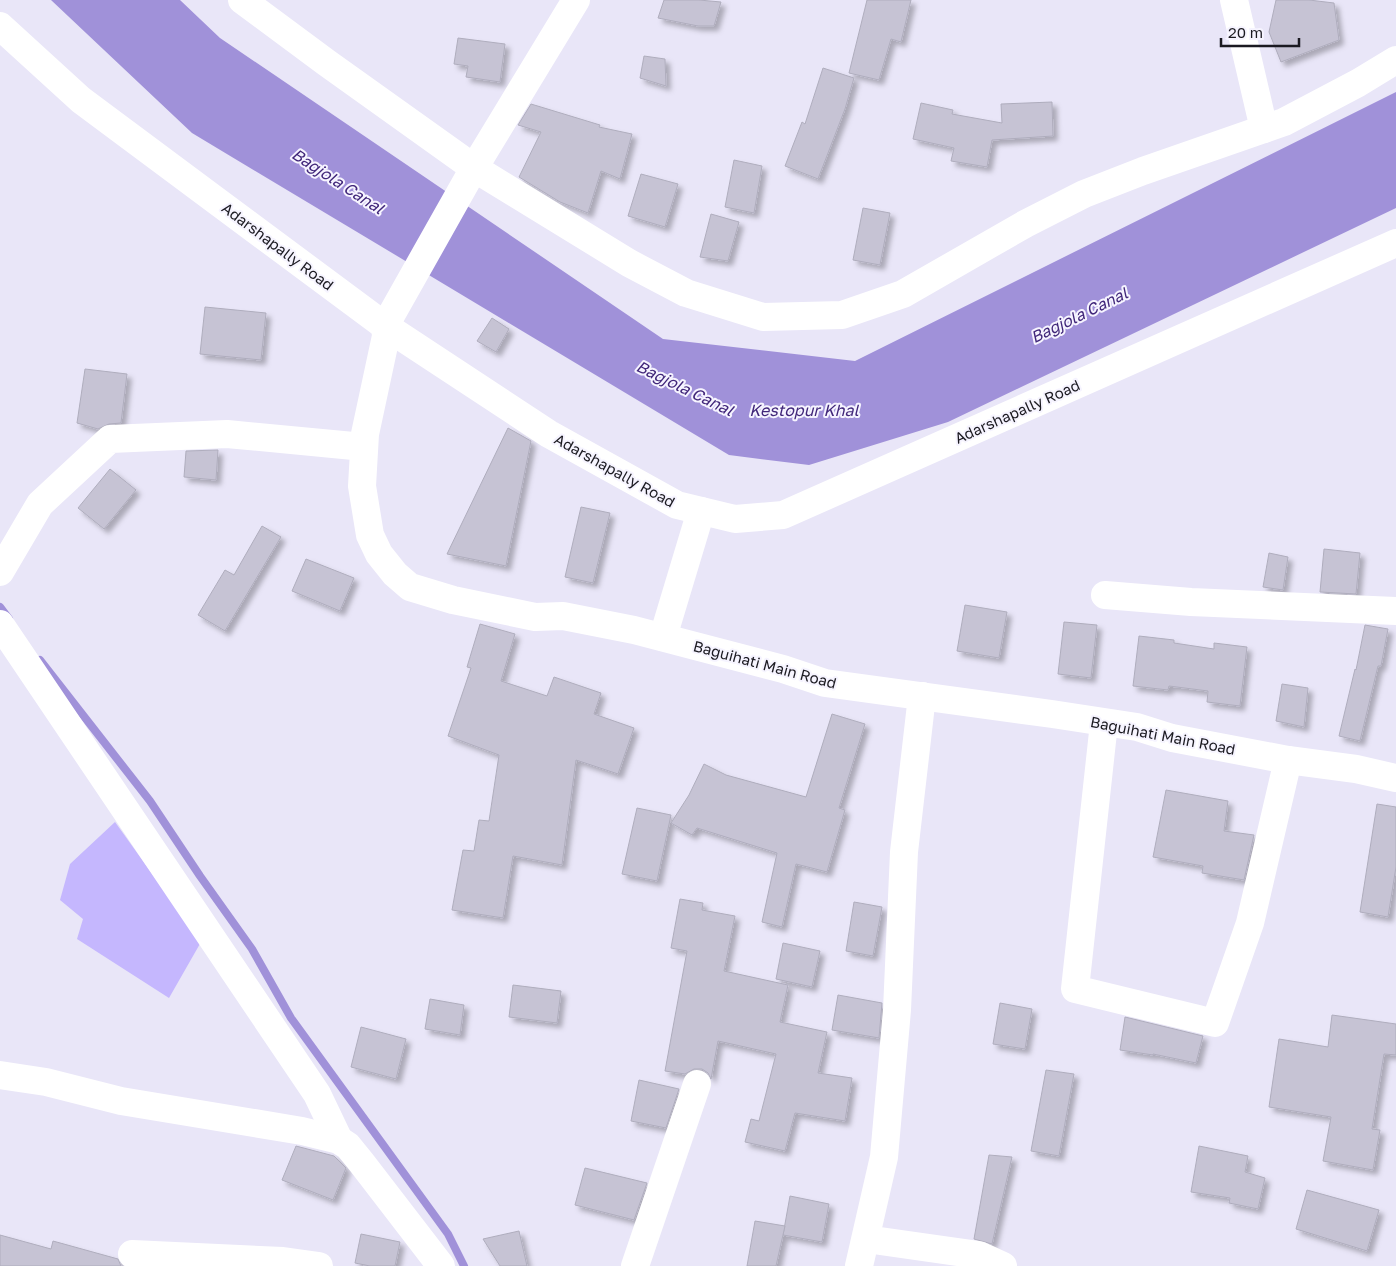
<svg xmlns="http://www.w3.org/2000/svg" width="1396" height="1266" font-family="'Golos Text',sans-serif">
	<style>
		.green { fill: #c5b7fe }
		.water { fill: #a091d9 }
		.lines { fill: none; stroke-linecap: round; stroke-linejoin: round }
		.stream { stroke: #a091d9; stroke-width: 8 }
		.building { fill: #c6c3d4; stroke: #afadbd; filter: url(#shadow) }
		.minor { stroke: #fff; stroke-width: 28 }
		.tertiary { stroke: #fff; stroke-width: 28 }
		.labels { text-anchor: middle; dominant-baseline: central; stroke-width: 4; stroke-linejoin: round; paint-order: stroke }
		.street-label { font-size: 15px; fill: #1b1a21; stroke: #f6f4ff }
		.water-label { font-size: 16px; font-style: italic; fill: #41277a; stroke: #f6f4ff }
	</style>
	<defs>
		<filter id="shadow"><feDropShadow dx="4.5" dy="4.5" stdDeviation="2.5" flood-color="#0004"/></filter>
	</defs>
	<rect width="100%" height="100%" fill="#e9e6f8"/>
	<path class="green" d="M115 822 201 942 169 998 77 939 83 919 60 900 70 864Z"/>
	<path class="water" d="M51 0H180L220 38 663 339 855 361 1396 92V208L948 422 809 465 729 455 192 133Z"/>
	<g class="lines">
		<g class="stream">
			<path d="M0 607 9 619"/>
			<path d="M40 660 150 801 200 876 252 949 291 1018 448 1234 464 1266"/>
		</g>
	</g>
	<g class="building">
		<path d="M664 0H699L721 2 714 26H698L658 18Z"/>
		<path d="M867 0H911L901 42 891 39 879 80 849 73Z"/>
		<path d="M1276 0H1309L1334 3 1339 40 1281 62 1269 32Z"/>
		<path d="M458 38 505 44 500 82 466 77 468 66 454 64Z"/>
		<path d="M644 56 665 59 666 86 640 78Z"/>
		<path d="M823 68 854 78 845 109 818 179 785 166 802 122 805 124Z"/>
		<path d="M1052 102 1053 136 992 140 987 167 951 161 954 148 913 139 921 103 953 110 952 114 1002 123 1001 104Z"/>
		<path d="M531 104 600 125 599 127 632 134 620 179 601 171 588 213 560 202 519 177 541 132 518 125Z"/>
		<path d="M734 160 762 166 754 213 725 207Z"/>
		<path d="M641 174 678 184 665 227 628 216Z"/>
		<path d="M863 208 890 213 880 265 853 260Z"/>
		<path d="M711 214 739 222 728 261 700 257Z"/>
		<path d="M205 307 266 313 261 360 200 354Z"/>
		<path d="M492 318 509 329 496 352 477 341Z"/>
		<path d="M85 369 127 374 121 423 109 424 98 429 77 423Z"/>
		<path d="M508 428 531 441 506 566 447 554Z"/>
		<path d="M218 450 216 480 184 477 186 451Z"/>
		<path d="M110 469 136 490 104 529 78 508Z"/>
		<path d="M581 507 610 513 593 583 565 577Z"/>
		<path d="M262 526 281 537 225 631 198 615 225 570 234 575Z"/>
		<path d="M1324 549 1360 553 1356 594 1320 592Z"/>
		<path d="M1269 553 1288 557 1283 590 1263 587Z"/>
		<path d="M306 559 354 578 340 611 292 591Z"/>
		<path d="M965 605 1007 612 999 658 957 651Z"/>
		<path d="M1064 622 1097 625 1091 678 1058 674Z"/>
		<path d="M480 624 515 634 501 681 547 696 554 677 601 693 594 714 634 728 618 774 576 760 562 865 513 856 503 918 452 910 463 850 474 851 479 820 489 821 499 755 448 736 471 668 467 667Z"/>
		<path d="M1365 625 1388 629 1381 666H1378L1360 741 1339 736 1355 669 1356 670Z"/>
		<path d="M1139 636 1174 640V643L1214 649V643L1247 647 1240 706 1207 702 1208 691 1169 686 1168 690 1133 686Z"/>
		<path d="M1282 684 1308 688 1304 727 1276 721Z"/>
		<path d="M832 714 865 724 839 808 845 810 827 872 796 864 782 927 762 922 777 853 697 828 692 835 671 823 689 795 704 764 726 775 806 797Z"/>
		<path d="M1166 790 1228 801 1224 831 1254 835 1244 880 1202 873 1203 866 1153 857Z"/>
		<path d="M1377 804 1396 807V867L1388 917 1360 912Z"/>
		<path d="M637 808 671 815 657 881 622 874Z"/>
		<path d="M680 899 703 903 702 910 735 916 724 971 788 985 780 1022 827 1032 818 1073 852 1078 845 1121 795 1113 785 1151 745 1142 751 1119 759 1121 776 1054 718 1041 711 1079 708 1073 702 1069H694L685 1074 665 1071 687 951 671 948Z"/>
		<path d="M854 902 882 907 873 956 846 951Z"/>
		<path d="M783 943 820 951 812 987 776 979Z"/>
		<path d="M513 985 561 991 557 1023 509 1017Z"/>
		<path d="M838 995 882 1003 879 1038 832 1030Z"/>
		<path d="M430 999 464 1005 460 1035 425 1029Z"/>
		<path d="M1000 1003 1032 1009 1025 1049 993 1044Z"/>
		<path d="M1332 1015 1396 1024V1055L1384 1054 1372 1129 1380 1130 1373 1170 1323 1161 1331 1117 1269 1107 1279 1039 1328 1047Z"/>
		<path d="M1125 1017 1203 1036 1196 1063 1153 1054V1055L1120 1050Z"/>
		<path d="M361 1027 406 1039 396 1079 351 1067Z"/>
		<path d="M1046 1070 1074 1074 1059 1156 1031 1151Z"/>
		<path d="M639 1080 679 1089 666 1128 631 1121Z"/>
		<path d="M296 1146 334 1156 346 1168 333 1200 282 1180Z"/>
		<path d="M1199 1146 1248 1156 1245 1172 1265 1178 1258 1209 1229 1203 1230 1198 1191 1192Z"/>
		<path d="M989 1155 1012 1157 992 1244 974 1239Z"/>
		<path d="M585 1168 647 1183 634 1220 575 1205Z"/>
		<path d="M1307 1190 1379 1210 1367 1251 1296 1229Z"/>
		<path d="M790 1196 829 1204 822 1242 783 1235Z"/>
		<path d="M755 1221 785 1226 776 1266H747Z"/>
		<path d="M519 1231 527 1266H500L483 1239Z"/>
		<path d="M361 1234 400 1242 395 1266H370L355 1263Z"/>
		<path d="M0 1235 51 1249 53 1241 118 1259 121 1266H0Z"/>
	</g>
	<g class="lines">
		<g class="minor">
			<path d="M242 0 327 63 474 168 629 263 686 293 763 317 842 315 903 294 1025 224 1084 194 1143 171 1284 122 1358 83 1396 60"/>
			<path d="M1234 0 1264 129"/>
			<path d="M385 326 474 168 576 0"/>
			<path d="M0 572 40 504 110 439 227 434 364 447"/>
			<path d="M1105 595 1191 602 1396 611"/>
			<path d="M0 624 317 1094 339 1140"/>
			<path d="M663 637 701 511"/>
			<path d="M1104 723 1075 989 1215 1023 1250 923 1288 760"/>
			<path d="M0 1075 46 1082 121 1101 302 1131 339 1140 348 1146 361 1162 441 1266"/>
			<path d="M866 1239 979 1255 1003 1266"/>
			<path d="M132 1254 283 1261 319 1266"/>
			<path d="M635 1266 697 1084"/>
			<path d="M859 1266 884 1157 897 1010 904 852 922 696"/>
		</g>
		<g class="tertiary">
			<path d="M0 26 81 100 218 202 385 326 549 434 677 505 735 519 783 515 1396 243"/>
			<path d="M385 326 386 336 365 434 362 486 370 535 379 554 395 574 410 587 453 600 535 617 563 616 634 630 783 669 825 683 1052 714 1137 727 1172 738 1288 760 1356 769 1396 778"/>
		</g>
	</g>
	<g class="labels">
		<g class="street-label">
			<text transform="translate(278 246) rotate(37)">Adarshapally Road</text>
			<text transform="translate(1017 411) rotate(-24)">Adarshapally Road</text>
			<text transform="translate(615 470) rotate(29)">Adarshapally Road</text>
			<text transform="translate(765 664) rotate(15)">Baguihati Main Road</text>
			<text transform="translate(1163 735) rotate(11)">Baguihati Main Road</text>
		</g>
		<g class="water-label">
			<text transform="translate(338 181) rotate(33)">Bagjola Canal</text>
			<text transform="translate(1079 315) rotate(-26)">Bagjola Canal</text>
			<text transform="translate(685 388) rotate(26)">Bagjola Canal</text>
			<text x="804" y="410">Kestopur Khal</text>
		</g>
	</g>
	<path d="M1221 38v8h78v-8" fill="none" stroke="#1b1a21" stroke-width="2.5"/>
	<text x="1228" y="38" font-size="15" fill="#1b1a21" stroke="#f6f4ff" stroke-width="4" paint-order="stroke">20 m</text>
</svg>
